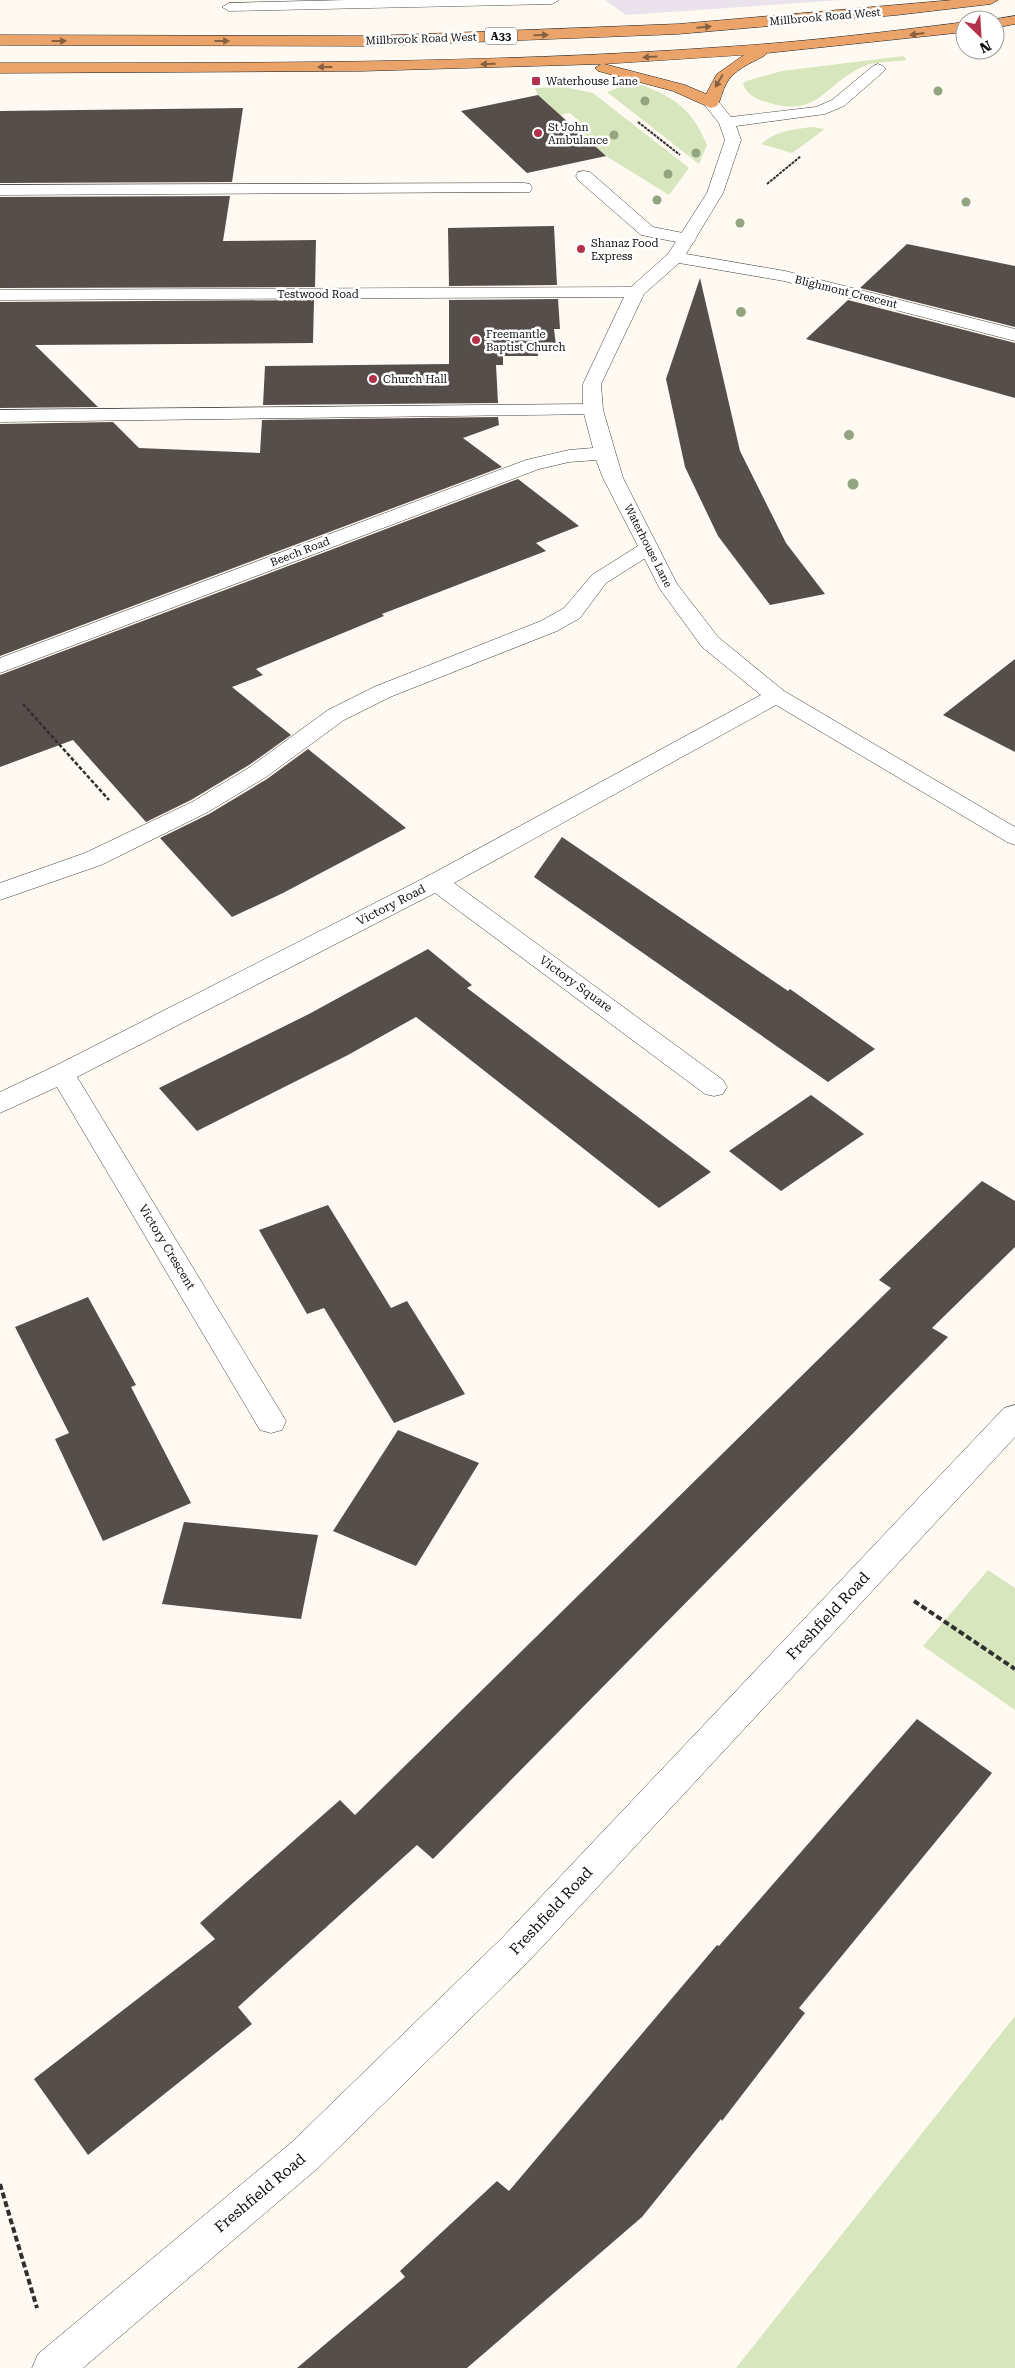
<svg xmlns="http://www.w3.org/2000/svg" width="1015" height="2368" font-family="'Roboto Serif',serif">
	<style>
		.industrial { fill: #eae3ec }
		.green { fill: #d8e6bd }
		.building { fill: #564e4b }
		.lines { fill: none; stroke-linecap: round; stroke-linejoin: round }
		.service-casing { stroke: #414141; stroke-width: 1 }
		.minor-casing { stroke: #414141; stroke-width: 1 }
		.trunk-casing { stroke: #1f1f1f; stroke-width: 1 }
		.path-far2 { stroke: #303030; stroke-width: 2; stroke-dasharray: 3 1; stroke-linecap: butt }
		.path-far1 { stroke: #303030; stroke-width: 2.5; stroke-dasharray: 4 2; stroke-linecap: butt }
		.path { stroke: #303030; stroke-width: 4; stroke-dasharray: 6 3; stroke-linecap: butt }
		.service { fill: #fff; fill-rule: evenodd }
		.minor { fill: #fff; fill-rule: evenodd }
		.trunk { fill: #eaa46a; fill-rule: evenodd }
		.tree { fill: #92a580 }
		.oneway { fill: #876041 }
		.poi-dot { fill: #b3324b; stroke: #fff; stroke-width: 2 }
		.labels { text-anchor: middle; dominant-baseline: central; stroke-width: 5; stroke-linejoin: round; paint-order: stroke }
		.far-street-label { font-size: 11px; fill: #0e0e0e; stroke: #fff }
		.shield { fill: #fff; stroke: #565656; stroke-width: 1 }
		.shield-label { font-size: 11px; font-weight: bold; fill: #0e0e0e }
		.far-poi-label { font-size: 11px; fill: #0e0e0e; stroke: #fff; text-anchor: start }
		.street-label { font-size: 12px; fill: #0e0e0e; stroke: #fff }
		.near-street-label { font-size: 15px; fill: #0e0e0e; stroke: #fff }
	</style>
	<rect width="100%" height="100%" fill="#fef9f1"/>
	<path class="industrial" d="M605 0H842L626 15Z"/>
	<g class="green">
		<path d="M903 56 907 60C894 62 874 61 862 67 822 86 818 120 763 101 754 98 746 93 743 84L746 81 782 71Z"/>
		<path d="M642 85C676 98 692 110 707 145L699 164 607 92 620 87Z"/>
		<path d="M564 87 593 93 689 168 669 195 606 156 573 127 582 124 570 113 560 115 538 95 535 88Z"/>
		<path d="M813 127 825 129 792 153 761 144C776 131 793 129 813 127Z"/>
		<path d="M988 1570 1015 1588V1710L923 1646Z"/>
		<path d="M1015 2016V2368H736Z"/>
	</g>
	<g class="building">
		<path d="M538 95 569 123 606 156 527 173 461 111Z"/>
		<path d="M243 108 232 182 0 183V111Z"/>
		<path d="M230 196 223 241 316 240 315 287 0 288V197Z"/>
		<path d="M554 226 557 285 449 286 448 228Z"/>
		<path d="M907 244 1015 266V327L860 288Z"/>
		<path d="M700 278 740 451 786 543 825 594 770 605 718 536 685 467 666 379Z"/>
		<path d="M558 299 560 329H554L556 345H537L538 356H503V365H496L498 403 263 405 265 366 449 364V300Z"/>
		<path d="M314 300 313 343 35 345 98 407 0 408V302Z"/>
		<path d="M848 300 1015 343V398L806 339Z"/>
		<path d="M498 417 499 425 463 438 502 467 0 656V424L113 422 139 448 260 453 262 420Z"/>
		<path d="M518 479 579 526 536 543 546 551 382 614 384 616 256 669 263 675 232 687 291 735 249 765 191 800 146 822 73 740 0 767V675Z"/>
		<path d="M1015 659V752L943 715Z"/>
		<path d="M308 749 406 828 283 893 232 917 160 838 209 814 267 779Z"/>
		<path d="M562 837 788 991 790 989 875 1049 828 1082 534 877Z"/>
		<path d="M428 949 472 985 467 988 711 1172 659 1208 416 1017 348 1055 197 1131 159 1088 309 1014Z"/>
		<path d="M811 1095 864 1134 781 1191 729 1151Z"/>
		<path d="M982 1181 1015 1201V1247L932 1328 948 1337 433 1859 417 1845 238 2007 252 2024 88 2155 34 2079 215 1939 200 1923 340 1800 355 1815 891 1288 879 1280Z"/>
		<path d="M328 1205 391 1308 407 1301 465 1394 394 1423 324 1308 307 1314 259 1230Z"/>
		<path d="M88 1297 136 1385 131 1387 191 1503 103 1541 55 1439 69 1433 15 1327Z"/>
		<path d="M398 1430 479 1463 416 1566 333 1531Z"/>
		<path d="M184 1522 318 1535 301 1619 162 1604Z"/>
		<path d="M917 1719 992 1773 799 2008 805 2013 722 2121 721 2119 642 2217 467 2368H297L405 2277 400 2271 497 2181 509 2191 717 1945 719 1946Z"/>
	</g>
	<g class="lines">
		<defs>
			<g id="service">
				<path d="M347 0H559L552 4 229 11 222 7 229 3Z"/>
				<path d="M584 171 590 172 653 227 693 235 696 239 693 243 687 244 641 235 578 180 576 176 578 172Z"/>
				<path d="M524 183 530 184 532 188 530 192 0 195V185Z"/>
				<path d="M593 404 600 406 603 410 600 414 0 422V410Z"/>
				<path d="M648 542 655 544 658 548 655 552 606 583 580 618 557 631 390 697 344 720 266 777 208 812 101 865 0 900V883L85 853 192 802 250 767 328 710 374 687 541 621 564 608 592 575 641 544Z"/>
			</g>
			<g id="minor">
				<path d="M878 64 883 66 886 69 883 72 844 106 825 114 736 126 741 140 723 193 686 254 785 271 1015 329V341L784 281 679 263 644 294 601 384 603 410 623 478 677 584 718 637 784 691 1015 827V845L1007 842 776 705 454 883 723 1080 727 1087 723 1094 714 1096 705 1094 435 893 77 1077 286 1421 282 1430 271 1433 260 1430 57 1087 0 1113V1092L53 1067 428 876 761 695 702 647 660 589 603 478 596 460 569 462 539 469 0 673V658L526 460 569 450 593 448 583 410V384L624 297 0 300V290L631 287 668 254 707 193 725 140 719 123 703 103 705 100H717L731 117 816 107 832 100 873 66Z"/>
				<path d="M1015 1405V1437L528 1962 318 2168 83 2368H32L38 2354 292 2142 502 1938 1004 1408Z"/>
			</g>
			<g id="trunk">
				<path d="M953 0H998L991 4 897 15 678 34 371 46 0 45V35L371 36 678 24Z"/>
				<path d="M1015 16V24L995 28V20H990Z"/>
				<path d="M965 22V32L767 53 764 56C751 63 733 70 726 84 722 91 721 100 717 106L711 108 673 91 598 71 595 68 601 64 362 71 0 73V63C241 63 483 64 723 47 804 42 885 32 965 22ZM744 55 717 74 706 94 685 85 604 64Z"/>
			</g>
		</defs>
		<use href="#service" class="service-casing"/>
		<use href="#minor" class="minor-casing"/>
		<use href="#trunk" class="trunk-casing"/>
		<g class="path-far2">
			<path d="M638 122 680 155"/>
			<path d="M767 184 801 156"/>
		</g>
		<path class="path-far1" d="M23 704 109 800"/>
		<g class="path">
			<path d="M914 1601 1015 1669"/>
			<path d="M0 2184 37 2308"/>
		</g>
		<use href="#service" class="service"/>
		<use href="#minor" class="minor"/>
		<use href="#trunk" class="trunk"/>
	</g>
	<g class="tree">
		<circle cx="938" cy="91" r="4.5"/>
		<circle cx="645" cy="101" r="4.5"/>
		<circle cx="614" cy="135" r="4.5"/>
		<circle cx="696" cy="153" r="4.5"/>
		<circle cx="668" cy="174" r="4.5"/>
		<circle cx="657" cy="200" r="4.5"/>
		<circle cx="966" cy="202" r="4.5"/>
		<circle cx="740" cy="223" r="4.5"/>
		<circle cx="741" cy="312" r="5"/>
		<circle cx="849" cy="435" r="5"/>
		<circle cx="853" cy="484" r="5.5"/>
	</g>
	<defs><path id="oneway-solid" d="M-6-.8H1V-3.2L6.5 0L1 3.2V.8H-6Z" transform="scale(1.25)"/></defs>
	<g class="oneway">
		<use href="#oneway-solid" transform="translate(704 27) rotate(-5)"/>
		<use href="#oneway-solid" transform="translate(917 34) rotate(172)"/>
		<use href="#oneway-solid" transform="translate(541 35) rotate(-2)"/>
		<use href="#oneway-solid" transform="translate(59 41)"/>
		<use href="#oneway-solid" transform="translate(222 41)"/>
		<use href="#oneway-solid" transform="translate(650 57) rotate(177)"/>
		<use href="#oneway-solid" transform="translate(488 64) rotate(179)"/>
		<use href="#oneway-solid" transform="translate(325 67) rotate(180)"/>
		<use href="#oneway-solid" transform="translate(719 81) rotate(121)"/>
	</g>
	<g class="poi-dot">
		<rect x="531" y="76" width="10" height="10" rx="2.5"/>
		<circle cx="538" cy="133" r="5"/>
		<circle cx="581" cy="249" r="5"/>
		<circle cx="476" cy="340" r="5"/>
		<circle cx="373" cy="379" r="5"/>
	</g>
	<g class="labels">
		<g class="far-street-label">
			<text transform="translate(825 17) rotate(-5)">Millbrook Road West</text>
			<text transform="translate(421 39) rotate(-2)">Millbrook Road West</text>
			<text transform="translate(846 292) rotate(14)">Blighmont Crescent</text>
			<text x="318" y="294">Testwood Road</text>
			<text transform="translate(648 546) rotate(63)">Waterhouse Lane</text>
			<text transform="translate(300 552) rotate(-21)">Beech Road</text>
		</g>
		<rect class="shield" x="485" y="27.5" width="32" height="17" rx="4"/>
		<g class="shield-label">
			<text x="501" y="36">A33</text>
		</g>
		<g class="far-poi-label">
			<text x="546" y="81">Waterhouse Lane</text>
			<text x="548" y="127">St John<tspan x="548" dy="13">Ambulance</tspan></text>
			<text x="591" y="243">Shanaz Food<tspan x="591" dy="13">Express</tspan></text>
			<text x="486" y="334">Freemantle<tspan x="486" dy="13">Baptist Church</tspan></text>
			<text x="383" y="379">Church Hall</text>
		</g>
		<g class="street-label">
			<text transform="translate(391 905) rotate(-27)">Victory Road</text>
			<text transform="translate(576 984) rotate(36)">Victory Square</text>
			<text transform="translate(167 1247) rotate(59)">Victory Crescent</text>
		</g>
		<g class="near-street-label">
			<text transform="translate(828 1616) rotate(-47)">Freshfield Road</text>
			<text transform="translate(551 1911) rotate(-47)">Freshfield Road</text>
			<text transform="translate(260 2193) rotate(-40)">Freshfield Road</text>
		</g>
	</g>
	<g transform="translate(980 35) rotate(155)"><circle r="24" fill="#ffffff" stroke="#9f9f9f"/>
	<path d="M0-4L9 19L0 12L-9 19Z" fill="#b3324b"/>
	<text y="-8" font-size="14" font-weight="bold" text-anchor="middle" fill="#0e0e0e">N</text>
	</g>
</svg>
